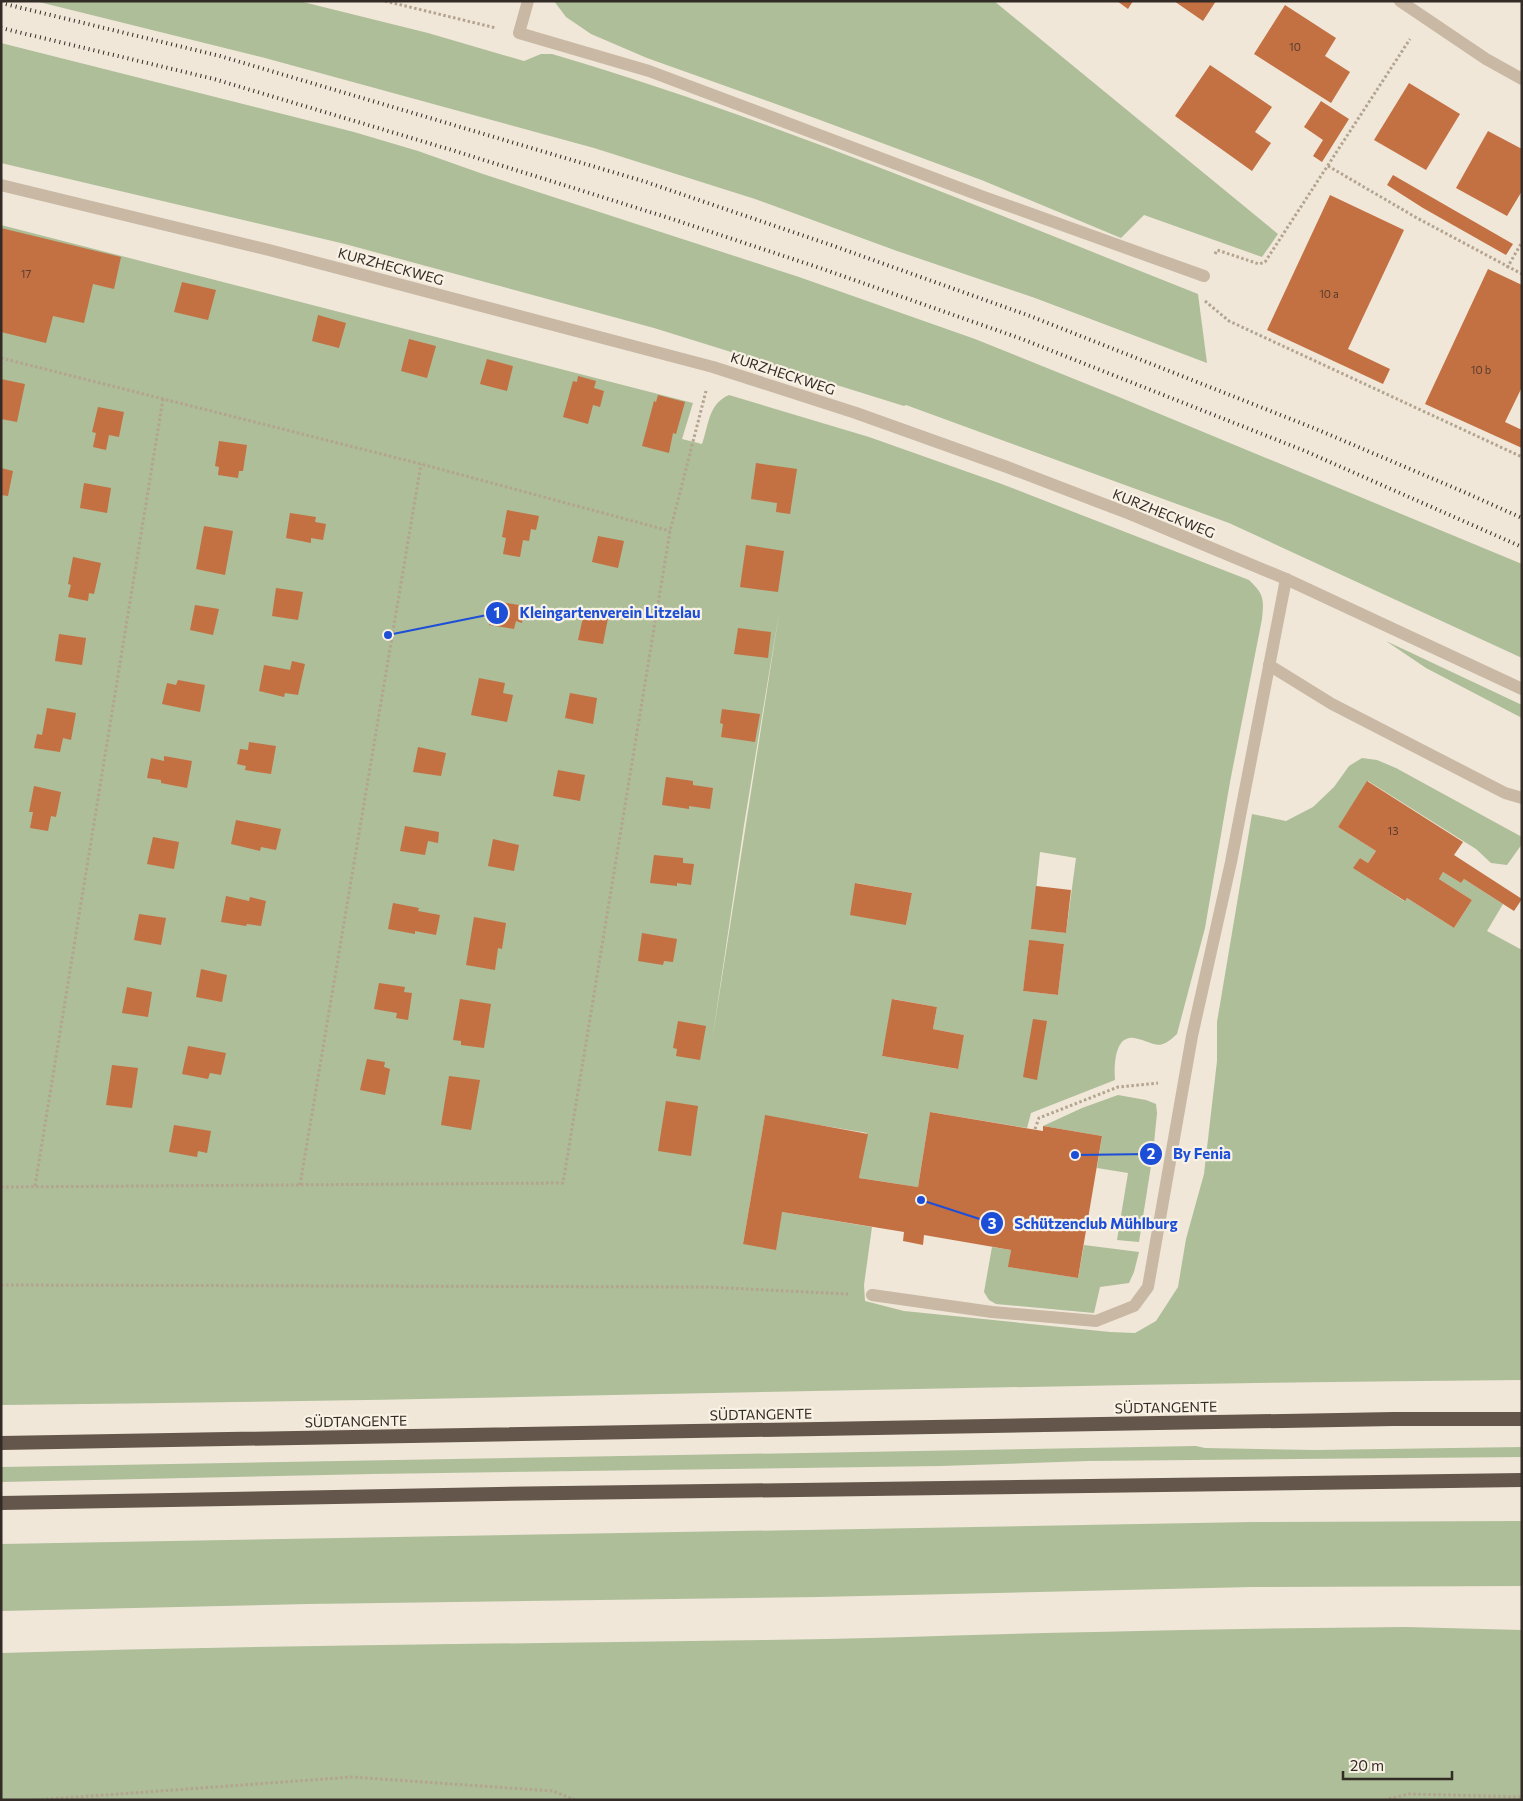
<svg xmlns="http://www.w3.org/2000/svg" width="1523" height="1801" font-family="Commissioner,sans-serif">
	<style>
		.green { fill: #adbe99; fill-rule: evenodd }
		.building { fill: #c37043 }
		.lines { fill: none; stroke-linecap: round; stroke-linejoin: round }
		.path { stroke: #b3a38f; stroke-width: 3; stroke-dasharray: 2.5 2.5; stroke-linecap: butt }
		.service { stroke: #c8b8a4; stroke-width: 12 }
		.minor { stroke: #c8b8a4; stroke-width: 12 }
		.trunk { stroke: #64564a; stroke-width: 14 }
		.rail { stroke: #332b26; stroke-width: 4; stroke-dasharray: 1 4; stroke-linecap: butt }
		.labels { text-anchor: middle; dominant-baseline: central; stroke-width: 4.5; stroke-linejoin: round; paint-order: stroke }
		.number-label { font-size: 11px; fill: #573c2d }
		.street-label { font-size: 14px; fill: #332b26; stroke: #f8f1e4 }
		.leader { fill: none; stroke: #1d4ed8; stroke-width: 2 }
		.callout-dot { fill: #1d4ed8; stroke: #f8f1e4; stroke-width: 2 }
		.mark-label { font-size: 15px; text-anchor: middle; font-weight: bold; fill: #fff }
		.callout-label { font-size: 15px; text-anchor: middle; font-weight: bold; fill: #1d4ed8; stroke: #f8f1e4; stroke-width: 4.5; stroke-linejoin: round; paint-order: stroke }
	</style>
	<rect width="100%" height="100%" fill="#f0e7d8"/>
	<g class="green">
		<path d="M35 1H299L428 33 524 61 541 54H552C773 119 985 210 1198 294L1207 363 1035 298 897 251 755 199 594 148 265 58Z"/>
		<path d="M554 1H994L1278 234 1262 257 1144 215 1121 238 984 181 812 117 647 58 591 34 566 17Z"/>
		<path d="M1 43 354 132 418 151 483 174 799 277 975 339 1119 397 1522 564V658L1229 523 906 405 904 406 654 328 345 244 1 163Z"/>
		<path d="M1 225 693 403 682 439 702 444C709 425 708 404 729 395L869 437 999 483 1249 580C1264 594 1264 599 1262 619L1230 782 1205 928 1177 1034C1157 1053 1156 1042 1134 1038 1114 1035 1114 1068 1115 1080L1031 1113 1027 1128 930 1112 918 1187 859 1178 867 1133 765 1116 743 1244 782 1212 872 1227 864 1285 865 1301 904 1311 1110 1332 1135 1333 1156 1321 1178 1287 1186 1239 1204 1174 1217 1061V1022L1252 814 1286 821 1313 807 1334 787 1349 766 1362 758 1377 760 1396 768 1522 837V844L1507 865 1491 863 1476 849 1368 781 1338 827 1376 851 1368 863 1360 858 1354 868 1404 901 1407 898 1454 928 1472 900 1439 879 1443 872 1461 883 1464 879 1503 904 1487 931 1522 950V1380C1015 1384 508 1400 1 1405ZM780 607 712 1041 744 825ZM1040 852 1076 858 1066 933 1032 929ZM856 883 912 893 906 925ZM1029 941 1064 944 1058 995 1023 991ZM893 999 937 1007 933 1029 964 1035 957 1069 882 1056Z"/>
		<path d="M1386 641 1522 705V718L1426 668Z"/>
		<path d="M1118 1095 1146 1100 1156 1104 1157 1113 1153 1153 1139 1242 1117 1240 1128 1173 1097 1168 1102 1136 1043 1126 1082 1108Z"/>
		<path d="M1084 1245 1139 1252 1134 1272 1129 1283 1100 1287 1094 1313 996 1304 989 1300 984 1292 992 1247 1011 1250 1009 1267 1078 1278Z"/>
		<path d="M1196 1446 1205 1448 1316 1450 1522 1447V1457L1088 1461 941 1466 373 1474 1 1482V1467Z"/>
		<path d="M1522 1521V1586L1252 1587 818 1597 308 1604 1 1611V1544L1253 1522Z"/>
		<path d="M1406 1627 1522 1630V1800H1V1653C255 1645 509 1644 764 1640 874 1639 985 1634 1095 1632 1199 1629 1302 1628 1406 1627Z"/>
	</g>
	<g class="building">
		<path d="M1117 1H1133L1128 9Z"/>
		<path d="M1174 1H1216L1203 21Z"/>
		<path d="M1285 5 1336 38 1325 56 1350 72 1331 103 1254 54Z"/>
		<path d="M1210 65 1272 107 1255 132 1271 143 1252 171 1175 116Z"/>
		<path d="M1409 83 1460 114 1426 170 1374 140Z"/>
		<path d="M1321 101 1349 119 1322 162 1313 156 1323 140 1304 127Z"/>
		<path d="M1488 131 1522 149V191L1507 216 1456 188Z"/>
		<path d="M1393 175 1513 244 1506 255 1423 208 1387 185Z"/>
		<path d="M1330 195 1404 230 1348 349 1390 369 1383 384 1267 330Z"/>
		<path d="M1 228 121 257 114 289 93 284 84 323 53 316 46 343 1 332Z"/>
		<path d="M1488 269 1522 285V387L1505 422 1522 430V448L1425 404Z"/>
		<path d="M182 282 216 290 208 320 174 312Z"/>
		<path d="M318 315 346 323 339 348 312 341Z"/>
		<path d="M409 339 436 346 427 378 401 371Z"/>
		<path d="M487 359 513 366 507 391 480 384Z"/>
		<path d="M578 376 596 381 594 388 604 391 600 407 593 405 588 424 563 417 573 381 577 382Z"/>
		<path d="M1 379 25 384 17 422 1 419Z"/>
		<path d="M658 395 685 402 676 434 673 433 669 453 642 446 654 401 656 402Z"/>
		<path d="M98 407 124 412 119 437 109 435 106 450 93 447 96 433 92 432Z"/>
		<path d="M219 441 247 445 243 471H239L238 478 218 475 219 467 215 466Z"/>
		<path d="M756 463 797 469 790 514 776 512 777 503 751 499Z"/>
		<path d="M1 468 13 471 8 496 1 495Z"/>
		<path d="M84 483 111 488 107 513 80 508Z"/>
		<path d="M507 510 539 516 536 530 531 529 529 541 523 540 520 557 503 554 506 538 502 537Z"/>
		<path d="M290 513 316 517 315 522 326 524 323 540 311 538V543L286 538Z"/>
		<path d="M204 526 233 531 225 575 196 569Z"/>
		<path d="M598 536 624 541 618 568 592 562Z"/>
		<path d="M746 545 784 551 778 592 740 587Z"/>
		<path d="M73 557 101 563 94 594 89 593 88 601 68 597 71 585 68 584Z"/>
		<path d="M276 588 303 592 298 620 272 616Z"/>
		<path d="M493 601 519 605V608L524 609 522 623 516 621 514 629 489 625Z"/>
		<path d="M195 605 219 609 213 635 190 630Z"/>
		<path d="M584 613 608 618 603 644 578 640Z"/>
		<path d="M738 628 771 632 768 658 734 654Z"/>
		<path d="M59 634 86 638 82 665 55 661Z"/>
		<path d="M292 661 305 664 298 695 285 693 284 697 259 691 264 665 290 670Z"/>
		<path d="M479 678 505 683 503 693 513 695 507 722 471 715Z"/>
		<path d="M178 680 205 685 200 712 162 704 167 683 176 685Z"/>
		<path d="M570 693 597 698 593 724 565 718Z"/>
		<path d="M47 708 76 713 71 740 63 738 60 752 34 748 37 734 42 735Z"/>
		<path d="M722 709 760 714 755 742 721 737 723 724 720 723Z"/>
		<path d="M249 742 276 746 271 774 245 770 246 766 237 764 240 749 248 750Z"/>
		<path d="M418 747 446 753 441 776 413 772Z"/>
		<path d="M164 756 192 761 187 788 161 783V780L147 778 151 758 164 761Z"/>
		<path d="M558 770 585 775 580 801 553 796Z"/>
		<path d="M666 777 693 781V785L713 788 710 809 689 806V809L662 805Z"/>
		<path d="M1367 781 1463 842 1454 855 1522 899 1514 911 1464 879 1461 883 1443 872 1439 879 1472 900 1454 928 1407 898 1405 901 1353 868 1360 858 1368 863 1376 851 1338 827Z"/>
		<path d="M34 786 61 792 56 817 51 816 48 831 30 828 33 812H29Z"/>
		<path d="M236 820 281 829 276 850 261 847 260 851 231 844Z"/>
		<path d="M405 826 439 832 438 843 428 841 425 855 400 851Z"/>
		<path d="M153 837 179 842 174 869 147 864Z"/>
		<path d="M493 839 519 845 514 871 488 866Z"/>
		<path d="M654 855 683 858V863L694 864 691 885 677 883V886L650 883Z"/>
		<path d="M855 883 912 893 906 925 850 915Z"/>
		<path d="M1036 886 1071 890 1066 933 1031 929Z"/>
		<path d="M226 896 249 901 250 897 266 901 261 926 247 924 246 926 221 922Z"/>
		<path d="M393 903 419 908 418 911 440 915 436 935 415 931V934L388 929Z"/>
		<path d="M139 914 166 918 161 945 134 940Z"/>
		<path d="M474 917 506 923 502 949 498 948 495 970 466 965Z"/>
		<path d="M642 933 677 939 673 962 664 961 663 965 638 961Z"/>
		<path d="M1029 940 1064 944 1058 995 1023 991Z"/>
		<path d="M201 969 227 975 222 1002 196 997Z"/>
		<path d="M379 983 405 987 404 992 412 993 408 1020 396 1018 397 1013 374 1009Z"/>
		<path d="M127 987 152 992 148 1017 122 1013Z"/>
		<path d="M460 999 491 1004 484 1048 461 1045V1041L453 1040Z"/>
		<path d="M892 999 937 1007 933 1029 964 1035 958 1069 882 1056Z"/>
		<path d="M1033 1019 1047 1021 1037 1080 1023 1077Z"/>
		<path d="M678 1021 706 1026 700 1060 676 1056 677 1049 673 1048Z"/>
		<path d="M188 1046 226 1053 221 1075 210 1073 208 1079 182 1074Z"/>
		<path d="M367 1059 385 1062 384 1067 390 1069 385 1095 360 1090Z"/>
		<path d="M112 1065 138 1068 132 1108 106 1105Z"/>
		<path d="M449 1076 480 1080 471 1130 441 1125Z"/>
		<path d="M666 1101 698 1106 691 1156 658 1151Z"/>
		<path d="M930 1112 1043 1131V1126L1102 1136 1078 1278 1008 1267 1011 1250 924 1235 923 1245 903 1241 904 1232 782 1212 776 1250 743 1244 765 1115 868 1134 859 1178 918 1187Z"/>
		<path d="M174 1125 211 1131 207 1153 198 1151 197 1157 169 1152Z"/>
	</g>
	<g class="lines">
		<g class="path">
			<path d="M385 1 496 28"/>
			<path d="M1328 166 1417 218 1522 274"/>
			<path d="M1215 254 1217 250 1259 264 1265 262 1410 39"/>
			<path d="M1507 268 1522 242"/>
			<path d="M1205 301 1229 321 1522 457"/>
			<path d="M1 358 421 464 670 531"/>
			<path d="M1035 1129 1039 1118 1118 1087 1158 1083"/>
			<path d="M300 1185 421 464"/>
			<path d="M35 1186 163 399"/>
			<path d="M1 1187 563 1183 670 531 706 391"/>
			<path d="M1 1285 706 1287 848 1294"/>
			<path d="M36 1800 352 1777 553 1791 575 1800"/>
			<path d="M1384 1800 1409 1794 1522 1797"/>
		</g>
		<g class="service">
			<path d="M528 1 519 33 649 71 984 197 1204 276"/>
			<path d="M1269 665 1332 704 1505 793 1522 798"/>
			<path d="M872 1295 992 1312 1096 1321 1134 1306 1148 1287 1192 1036 1231 862 1286 579"/>
		</g>
		<g class="minor">
			<path d="M1400 1 1486 59 1522 79"/>
			<path d="M1 185 269 250 713 367 856 413 1007 467 1130 514 1286 579 1522 689"/>
		</g>
		<g class="trunk">
			<path d="M1 1443 1394 1419H1522"/>
			<path d="M1 1503 498 1494 1522 1480"/>
		</g>
		<g class="rail">
			<path d="M1 3 220 56 643 181 831 245 1030 316 1316 429 1464 492 1522 518"/>
			<path d="M1 28 214 79 455 151 666 217 820 268 1022 339 1305 451 1522 547"/>
		</g>
	</g>
	<g class="labels">
		<g class="number-label">
			<text x="1295" y="46">10</text>
			<text x="26" y="273">17</text>
			<text x="1329" y="293">10 a</text>
			<text x="1481" y="369">10 b</text>
			<text x="1393" y="830">13</text>
		</g>
		<g class="street-label">
			<text transform="translate(391 266) rotate(15)">KURZHECKWEG</text>
			<text transform="translate(783 373) rotate(18)">KURZHECKWEG</text>
			<text transform="translate(1164 513) rotate(22)">KURZHECKWEG</text>
			<text transform="translate(1166 1407) rotate(-1)">SÜDTANGENTE</text>
			<text transform="translate(761 1414) rotate(-1)">SÜDTANGENTE</text>
			<text transform="translate(356 1421) rotate(-1)">SÜDTANGENTE</text>
		</g>
	</g>
	<path class="leader" d="M388 635L497 613M1075 1155L1151 1154M921 1200L992 1223"/>
	<g class="callout-dot">
		<circle cx="388" cy="635" r="5"/>
		<circle cx="1075" cy="1155" r="5"/>
		<circle cx="921" cy="1200" r="5"/>
		<circle cx="497" cy="613" r="12"/>
		<circle cx="1151" cy="1154" r="12"/>
		<circle cx="992" cy="1223" r="12"/>
	</g>
	<g class="mark-label">
		<text x="497" y="618">1</text>
		<text x="1151" y="1159">2</text>
		<text x="992" y="1229">3</text>
	</g>
	<g class="callout-label">
		<text x="610" y="618">Kleingartenverein Litzelau</text>
		<text x="1202" y="1159">By Fenia</text>
		<text x="1096" y="1229">Schützenclub Mühlburg</text>
	</g>
	<rect width="1523" height="1801" fill="none" stroke="#332b26" stroke-width="5"/>
	<path d="M1343 1771v8h109v-8" fill="none" stroke="#332b26" stroke-width="2.5"/>
	<text x="1350" y="1771" font-size="15" fill="#332b26" stroke="#f8f1e4" stroke-width="4" paint-order="stroke">20 m</text>
</svg>
